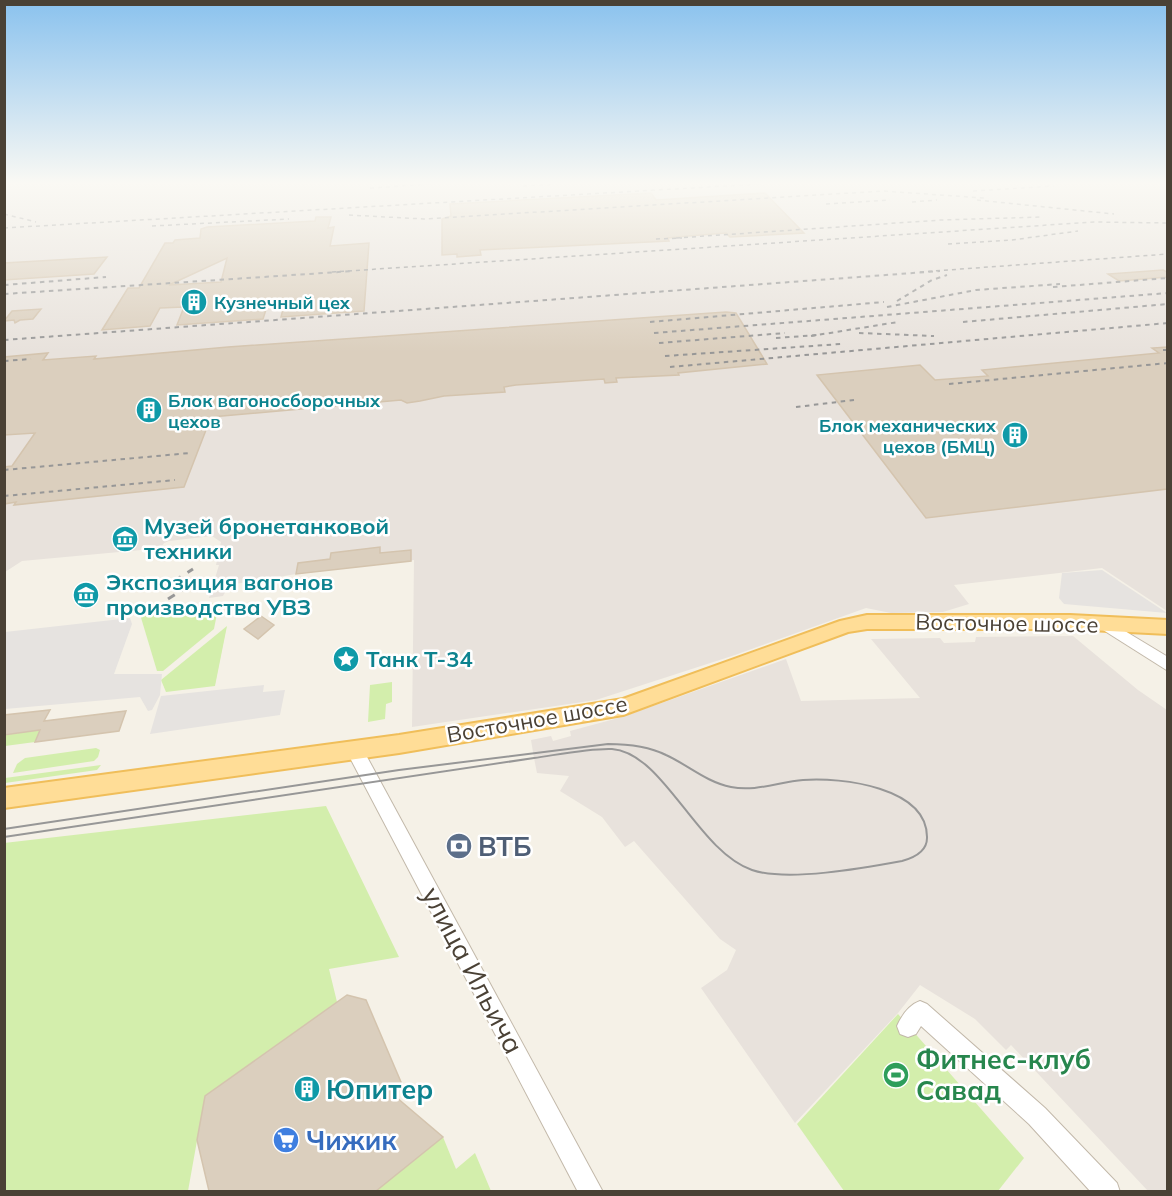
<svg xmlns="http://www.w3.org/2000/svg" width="1172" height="1196" font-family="Mulish,sans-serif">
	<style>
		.industrial { fill: #e8e2dc }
		.green { fill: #d3eeac }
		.parking { fill: #e6e3e0 }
		.building { fill: #dbcfbe; stroke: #d4c4ae; stroke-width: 1.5; fill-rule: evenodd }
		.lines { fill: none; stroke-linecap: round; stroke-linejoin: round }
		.minor-casing { stroke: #c2b8a9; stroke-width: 2 }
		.major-casing { stroke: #f0be5a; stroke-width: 4 }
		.minor { fill: #fff; fill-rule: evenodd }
		.major { fill: #ffdd97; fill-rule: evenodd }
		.tram { stroke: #979797; stroke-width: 2 }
		.rail-far2 { stroke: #979797; stroke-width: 1.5; stroke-dasharray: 4 4; stroke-linecap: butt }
		.rail-far1 { stroke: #979797; stroke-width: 2; stroke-dasharray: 4.5 4.5; stroke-linecap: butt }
		.rail { stroke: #979797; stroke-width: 3; stroke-dasharray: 8 8; stroke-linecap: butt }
		.labels { text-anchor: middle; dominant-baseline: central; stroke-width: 5; stroke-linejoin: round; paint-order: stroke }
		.far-culture-label { font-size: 18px; font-weight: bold; fill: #0d838f; stroke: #fff; text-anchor: start }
		.culture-label { font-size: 22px; font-weight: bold; fill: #0d838f; stroke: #fff; text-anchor: start }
		.street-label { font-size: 22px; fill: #4a4135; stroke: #fff }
		.near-service-label { font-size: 27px; font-weight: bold; fill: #4e5e75; stroke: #fff; text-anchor: start }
		.near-street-label { font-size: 27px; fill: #4a4135; stroke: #fff }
		.near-leisure-label { font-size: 27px; font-weight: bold; fill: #27864d; stroke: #fff; text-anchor: start }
		.near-culture-label { font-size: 27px; font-weight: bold; fill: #0d838f; stroke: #fff; text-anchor: start }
		.near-shop-label { font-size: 27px; font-weight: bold; fill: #366cbe; stroke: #fff; text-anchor: start }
	</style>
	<rect width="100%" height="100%" fill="#f5f1e7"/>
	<g class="industrial">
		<path d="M5 184H1167V611L1102 568 954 585 969 604 943 612 891 613 866 608 735 655 596 700 412 727 414 560 296 574 229 585 223 596 209 598 219 565H216L221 542 212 536 169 541 164 543 162 546 143 545 141 550 22 561 5 572Z"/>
		<path d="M1073 636 1138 690 1167 710V1191H1148L1011 1045 1006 1050 975 1019 920 985 898 1013 795 1123 701 988 727 970 736 950 720 939 634 841 625 847 602 817 560 791 569 776 537 773 534 758 531 740 551 736 553 741 571 736 570 731 622 717 786 659 801 701 920 698 871 639 940 638 944 643 975 642 976 637Z"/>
	</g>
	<g class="green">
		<path d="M219 603 214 629 163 671H157L139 611Z"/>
		<path d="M227 626 215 686 166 692 161 680Z"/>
		<path d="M392 682V702L386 704 385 719 368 722 370 685Z"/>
		<path d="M40 730 35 742 5 746 4 735Z"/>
		<path d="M96 748 100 750 98 757 94 761 13 773 17 764 25 758Z"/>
		<path d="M101 765 97 770 5 783V778Z"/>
		<path d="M326 806 399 957 329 969 337 1002 205 1096 188 1191H5L4 843Z"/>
		<path d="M898 1014 1024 1158 998 1191H844L797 1124Z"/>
		<path d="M443 1137 456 1169 475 1153 491 1191H376Z"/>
	</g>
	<g class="parking">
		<path d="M1102 570 1167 613 1064 604 1059 598 1062 573Z"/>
		<path d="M130 618 132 624 114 674H162L160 695 152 710 148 711 140 697 5 709V632Z"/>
		<path d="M264 685 263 692 285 690 280 715 150 734 161 696Z"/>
	</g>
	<g class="building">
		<path d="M651 193 656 200 765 193 804 233 730 237 726 233 676 237 668 238 669 241 649 242 480 250 481 255 457 257V254L442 255V219L451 216 450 204Z"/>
		<path d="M316 217H331L328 228 334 227 330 246 369 243 364 311 281 317 286 298 269 300 263 319 177 325 184 307 160 308 150 326 102 330 128 288H139L165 243H173L175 240 200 238 201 229 207 227 315 221ZM227 258 221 282 169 285Z"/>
		<path d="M107 257 94 274 4 280V263Z"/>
		<path d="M1163 270 1167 272V277L1119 281 1108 274Z"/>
		<path d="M41 309 33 319 20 320 15 323 14 320 4 321 12 311Z"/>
		<path d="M726 312 736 313 767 364 678 373 679 375 616 378 617 382 605 383 604 379 516 385 504 387 505 392 444 396 420 401 407 403 401 400 211 417 184 487 14 505 16 502 4 504V467L12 466 35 433 4 435V357L48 353 43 360 96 356 94 359 228 347Z"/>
		<path d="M1167 347V489L926 518 817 375 920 365 935 380 988 376 982 370 1159 353 1152 348Z"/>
		<path d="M380 547V553L411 550V561L296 574 298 563 330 559 331 553Z"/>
		<path d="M261 616 274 625 258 639 244 629Z"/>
		<path d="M50 710 44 721 126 711 119 731 35 742 40 730 4 735V715Z"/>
		<path d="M347 995 366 1000 401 1082 396 1097 443 1137 376 1191H209L197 1140 205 1096Z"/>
	</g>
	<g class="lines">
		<defs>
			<g id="minor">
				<path d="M1105 619 1168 657V671L1100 628 1098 624 1100 620Z"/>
				<path d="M354 742 360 744 603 1192H578L348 754 346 749 348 744Z"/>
				<path d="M920 1001 927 1004 1045 1108 1117 1183 1120 1192H1091L1029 1124 921 1026 916 1034 908 1037 900 1034 897 1026C902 1015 909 1005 920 1001Z"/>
			</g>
			<path id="major" d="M867 615H1070L1168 620V634L1070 629H867L848 632 623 715 399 753 4 808V788L399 735 623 699 840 621Z"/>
		</defs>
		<use href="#minor" class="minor-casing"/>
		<use href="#major" class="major-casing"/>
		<use href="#minor" class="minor"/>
		<use href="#major" class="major"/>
		<path class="tram" d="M4 829 399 770 608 744C628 744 648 746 666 755 688 765 706 782 731 787 755 792 779 782 803 780 841 777 928 787 927 838 927 852 913 858 902 861 864 868 787 882 752 870 697 851 664 753 612 749 590 748 556 755 534 758L4 837"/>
		<g class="rail-far2">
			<path d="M523 186 554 184"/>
			<path d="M370 188 430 184"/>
			<path d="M973 191 1054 186"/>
			<path d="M977 200 1114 214"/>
			<path d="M912 202 937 200"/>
			<path d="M826 204 890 200"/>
			<path d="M4 214 36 222"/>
			<path d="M349 215 424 219 883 191 984 198"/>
			<path d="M152 226 289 219"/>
			<path d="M4 228 759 184"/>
			<path d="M676 238 941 220 1041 217"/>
			<path d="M656 239 682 238"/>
			<path d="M948 244 1012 240 1078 231"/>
			<path d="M332 272 1094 222 1168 223"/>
			<path d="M920 272 1168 254"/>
		</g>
		<g class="rail-far1">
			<path d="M4 285 106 277"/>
			<path d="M1053 287 1168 278"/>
			<path d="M4 294 354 271"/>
			<path d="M897 301 932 280 947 275"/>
			<path d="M887 307 976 290 1060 284"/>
			<path d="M650 322 884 302"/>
			<path d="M963 322 1168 304"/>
			<path d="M654 333 1168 293"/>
			<path d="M859 333 934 336"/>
			<path d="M811 336 898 322"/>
			<path d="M776 338 818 335"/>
			<path d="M4 340 940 271"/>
			<path d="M659 343 785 333"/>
			<path d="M1163 350H1168"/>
			<path d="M665 356 841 344"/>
			<path d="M4 361 31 359"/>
			<path d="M670 367 1168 323"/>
			<path d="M949 384 1168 363"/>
			<path d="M796 407 854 400"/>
			<path d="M4 470 190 453"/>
			<path d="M4 496 175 480"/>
		</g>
		<g class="rail">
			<path d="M174 581 193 569"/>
			<path d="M168 599 190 585"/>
		</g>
	</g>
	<linearGradient id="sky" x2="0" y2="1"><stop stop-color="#8ac2ee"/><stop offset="0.52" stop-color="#faf9f4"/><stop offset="1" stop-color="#faf9f4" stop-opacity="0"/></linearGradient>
	<rect width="1172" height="352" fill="url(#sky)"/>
	<defs>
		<symbol id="building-disc" viewBox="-11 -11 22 22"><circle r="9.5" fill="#0f9aa8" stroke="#fff"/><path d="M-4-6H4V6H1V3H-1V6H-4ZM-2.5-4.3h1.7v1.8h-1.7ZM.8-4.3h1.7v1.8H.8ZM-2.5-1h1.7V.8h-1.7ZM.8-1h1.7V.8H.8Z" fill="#fff"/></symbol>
		<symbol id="museum-disc" viewBox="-11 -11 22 22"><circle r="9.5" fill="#0f9aa8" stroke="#fff"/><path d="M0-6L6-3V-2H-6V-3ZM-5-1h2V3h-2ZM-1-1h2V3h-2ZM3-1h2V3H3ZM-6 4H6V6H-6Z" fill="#fff"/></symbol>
		<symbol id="sight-disc" viewBox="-11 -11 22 22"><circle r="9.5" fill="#0f9aa8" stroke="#fff"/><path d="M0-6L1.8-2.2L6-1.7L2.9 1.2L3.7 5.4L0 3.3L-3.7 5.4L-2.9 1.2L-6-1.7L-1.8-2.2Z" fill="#fff"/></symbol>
		<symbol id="bank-disc" viewBox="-11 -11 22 22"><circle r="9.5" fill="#5c6f8a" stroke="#fff"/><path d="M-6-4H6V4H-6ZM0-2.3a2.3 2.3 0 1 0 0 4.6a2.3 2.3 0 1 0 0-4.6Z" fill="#fff"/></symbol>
		<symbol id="stadium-disc" viewBox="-11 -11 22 22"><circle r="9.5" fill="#2e9e5b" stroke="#fff"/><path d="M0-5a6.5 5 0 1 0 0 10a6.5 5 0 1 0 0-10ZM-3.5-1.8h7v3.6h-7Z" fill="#fff"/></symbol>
		<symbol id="supermarket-disc" viewBox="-11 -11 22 22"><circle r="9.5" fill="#3f7fe0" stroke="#fff"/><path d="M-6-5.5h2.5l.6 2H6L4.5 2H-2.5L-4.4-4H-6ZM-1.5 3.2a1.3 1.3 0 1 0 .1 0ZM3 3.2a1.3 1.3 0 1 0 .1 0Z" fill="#fff"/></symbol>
	</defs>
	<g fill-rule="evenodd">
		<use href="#building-disc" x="179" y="287" width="30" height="30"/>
		<use href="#building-disc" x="134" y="395" width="30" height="30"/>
		<use href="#building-disc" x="1000" y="420" width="30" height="30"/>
		<use href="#museum-disc" x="110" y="524" width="30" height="30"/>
		<use href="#museum-disc" x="71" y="580" width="30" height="30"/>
		<use href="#sight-disc" x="331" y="644" width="30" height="30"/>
		<use href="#bank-disc" x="444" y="831" width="30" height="30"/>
		<use href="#stadium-disc" x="881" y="1060" width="30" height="30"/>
		<use href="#building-disc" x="292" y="1074" width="30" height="30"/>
		<use href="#supermarket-disc" x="271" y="1125" width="30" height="30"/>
	</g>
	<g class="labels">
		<g class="far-culture-label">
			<text x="214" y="302">Кузнечный цех</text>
			<text x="168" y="400">Блок вагоносборочных<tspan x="168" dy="21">цехов</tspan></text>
			<text x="996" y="425" text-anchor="end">Блок механических<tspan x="996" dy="21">цехов (БМЦ)</tspan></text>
		</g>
		<g class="culture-label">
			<text x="144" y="526">Музей бронетанковой<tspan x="144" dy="25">техники</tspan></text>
			<text x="106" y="582">Экспозиция вагонов<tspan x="106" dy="25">производства УВЗ</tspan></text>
			<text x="366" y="659">Танк Т-34</text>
		</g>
		<g class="street-label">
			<text transform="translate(1007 623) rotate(1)">Восточное шоссе</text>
			<text transform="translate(537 719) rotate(-10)">Восточное шоссе</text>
		</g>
		<g class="near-service-label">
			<text x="478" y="846">ВТБ</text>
		</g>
		<g class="near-street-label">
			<text transform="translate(473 970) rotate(62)">улица Ильича</text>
		</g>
		<g class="near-leisure-label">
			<text x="916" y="1059">Фитнес-клуб<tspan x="916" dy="31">Савад</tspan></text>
		</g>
		<g class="near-culture-label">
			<text x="326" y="1089">Юпитер</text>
		</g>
		<g class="near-shop-label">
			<text x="306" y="1140">Чижик</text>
		</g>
	</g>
	<rect width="1172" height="1196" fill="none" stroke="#4a4135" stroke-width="12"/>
</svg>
